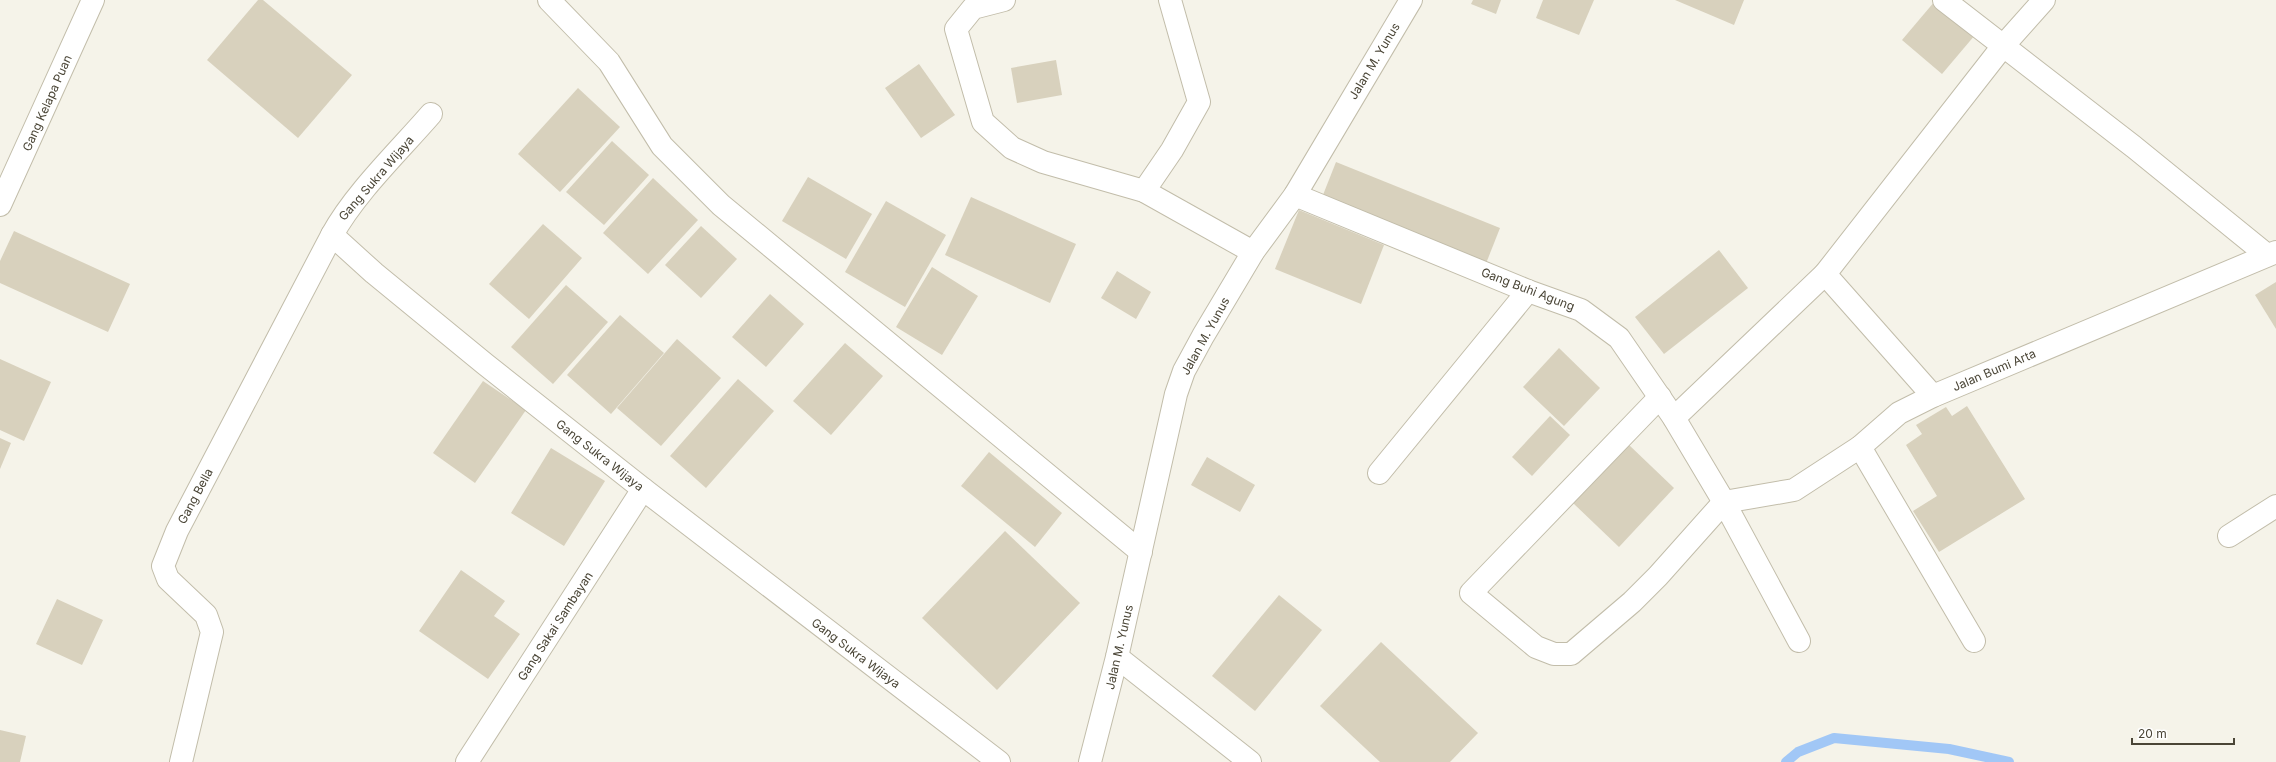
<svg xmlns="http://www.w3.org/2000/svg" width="2276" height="762" font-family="Inter,sans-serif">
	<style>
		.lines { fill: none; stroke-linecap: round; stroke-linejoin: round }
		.stream { stroke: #a1c7f6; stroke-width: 10 }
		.building { fill: #d8d1bd }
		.minor-casing { stroke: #c2bdaa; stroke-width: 24 }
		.minor { stroke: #fff; stroke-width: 22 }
		.labels { text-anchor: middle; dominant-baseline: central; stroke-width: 3.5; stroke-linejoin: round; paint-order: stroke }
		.street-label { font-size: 12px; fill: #4a4536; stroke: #fff }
	</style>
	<rect width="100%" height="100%" fill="#f5f3e9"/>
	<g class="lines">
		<path class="stream" d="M1786 762 1798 752 1834 738 1949 749 2009 762"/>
	</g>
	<g class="building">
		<path d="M258 0H263L352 75 298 138 207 60Z"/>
		<path d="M1473 0H1501L1496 14 1471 4Z"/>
		<path d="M1543 0H1594L1579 35 1536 18Z"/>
		<path d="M1675 0H1744L1734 25Z"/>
		<path d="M1935 1 1975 35 1942 74 1902 40Z"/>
		<path d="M1056 60 1062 95 1017 103 1011 68Z"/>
		<path d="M919 64 955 115 921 138 885 88Z"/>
		<path d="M578 88 620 127 560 192 518 154Z"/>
		<path d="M612 141 649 175 604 225 566 192Z"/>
		<path d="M1336 162 1500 228 1485 266 1321 200Z"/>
		<path d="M808 177 872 214 846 259 782 221Z"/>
		<path d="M653 178 698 220 648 274 603 233Z"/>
		<path d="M971 197 1076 244 1050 303 945 255Z"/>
		<path d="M886 201 946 235 905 307 845 272Z"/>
		<path d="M1299 210 1384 245 1361 304 1275 269Z"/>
		<path d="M543 224 582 258 529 319 489 284Z"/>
		<path d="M701 226 737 259 701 298 665 265Z"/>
		<path d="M14 231 130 284 108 332 0 283V261Z"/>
		<path d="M1719 250 1748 288 1664 354 1635 317Z"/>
		<path d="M932 267 978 296 942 355 896 327Z"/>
		<path d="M1117 271 1151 292 1136 319 1101 298Z"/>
		<path d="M2276 282V329L2255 295Z"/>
		<path d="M566 285 608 322 553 384 511 347Z"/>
		<path d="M770 294 804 324 766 367 732 337Z"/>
		<path d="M620 315 664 353 611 414 567 375Z"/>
		<path d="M677 339 721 378 661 446 617 408Z"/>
		<path d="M845 343 883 376 831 435 793 401Z"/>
		<path d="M1559 348 1600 388 1564 426 1523 387Z"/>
		<path d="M0 359 51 382 24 441 0 430Z"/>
		<path d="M738 379 774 411 706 488 670 456Z"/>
		<path d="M483 381 526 410 475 483 433 453Z"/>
		<path d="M1967 406 2025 499 1939 552 1913 511 1937 496 1906 445 1922 434 1916 425 1946 407 1952 416Z"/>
		<path d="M1550 416 1570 435 1532 476 1512 457Z"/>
		<path d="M0 438 11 443 0 469Z"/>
		<path d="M1628 444 1674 488 1619 547 1573 503Z"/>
		<path d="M551 448 605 481 564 546 511 513Z"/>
		<path d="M989 452 1062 513 1035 547 961 486Z"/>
		<path d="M1207 457 1255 485 1240 512 1191 485Z"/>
		<path d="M1005 531 1080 603 997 690 922 618Z"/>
		<path d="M461 570 505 601 494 616 520 634 488 679 419 631Z"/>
		<path d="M1279 595 1322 630 1255 711 1212 676Z"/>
		<path d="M57 599 103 620 82 665 36 644Z"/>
		<path d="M1381 642 1478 733 1450 762H1380L1320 706Z"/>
		<path d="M0 730 26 736 20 762H0Z"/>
	</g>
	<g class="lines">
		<defs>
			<g id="minor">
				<path d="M549 0 609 62 662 146 721 205 1141 552"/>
				<path d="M1004 0 973 8 956 29 983 122 1012 148 1043 162 1144 191 1253 252"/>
				<path d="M1944 0 2134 147 2267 255"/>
				<path d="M431 114C399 151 355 193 332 235L374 273 485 364 643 489 999 762"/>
				<path d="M1144 191 1172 150 1199 102 1170 0"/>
				<path d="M1295 195 1528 291 1581 310 1619 338 1674 418 1724 502 1794 490 1860 447 1899 413 1933 396 2276 252"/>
				<path d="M0 205 93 0"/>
				<path d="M1825 274 1933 396"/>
				<path d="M1660 397 1471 593 1536 647 1554 654H1571L1632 602 1658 576 1724 502 1799 641"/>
				<path d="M1674 418 1825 274 2003 46 2044 0"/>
				<path d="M1860 447 1974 641"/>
				<path d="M1379 473 1528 291"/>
				<path d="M2229 536 2276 506"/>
				<path d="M1117 657 1250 762"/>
				<path d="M181 762 212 632 206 615 168 579 163 566 177 531 332 235"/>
				<path d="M467 762 643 489"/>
				<path d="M1090 762 1117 657 1176 394 1184 371 1203 336 1253 252 1295 195 1411 0"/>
			</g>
		</defs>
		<use href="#minor" class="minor-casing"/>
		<use href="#minor" class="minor"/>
	</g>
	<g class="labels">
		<g class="street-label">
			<text transform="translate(1374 61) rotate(-59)">Jalan M. Yunus</text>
			<text transform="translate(47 103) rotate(-66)">Gang Kelapa Puan</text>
			<text transform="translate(376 178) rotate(-49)">Gang Sukra Wijaya</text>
			<text transform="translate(1528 289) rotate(21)">Gang Buhi Agung</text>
			<text transform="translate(1205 336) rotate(-61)">Jalan M. Yunus</text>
			<text transform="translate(1994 370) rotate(-23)">Jalan Bumi Arta</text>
			<text transform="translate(600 455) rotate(38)">Gang Sukra Wijaya</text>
			<text transform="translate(195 496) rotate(-62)">Gang Bella</text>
			<text transform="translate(555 626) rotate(-57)">Gang Sakai Sambayan</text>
			<text transform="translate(1119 647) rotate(-77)">Jalan M. Yunus</text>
			<text transform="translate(856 653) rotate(37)">Gang Sukra Wijaya</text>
		</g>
	</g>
	<path d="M2132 738v6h102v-6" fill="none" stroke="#4a4536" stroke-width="2"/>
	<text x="2138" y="738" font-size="12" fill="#4a4536" stroke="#ffffff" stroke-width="3" paint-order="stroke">20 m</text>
</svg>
